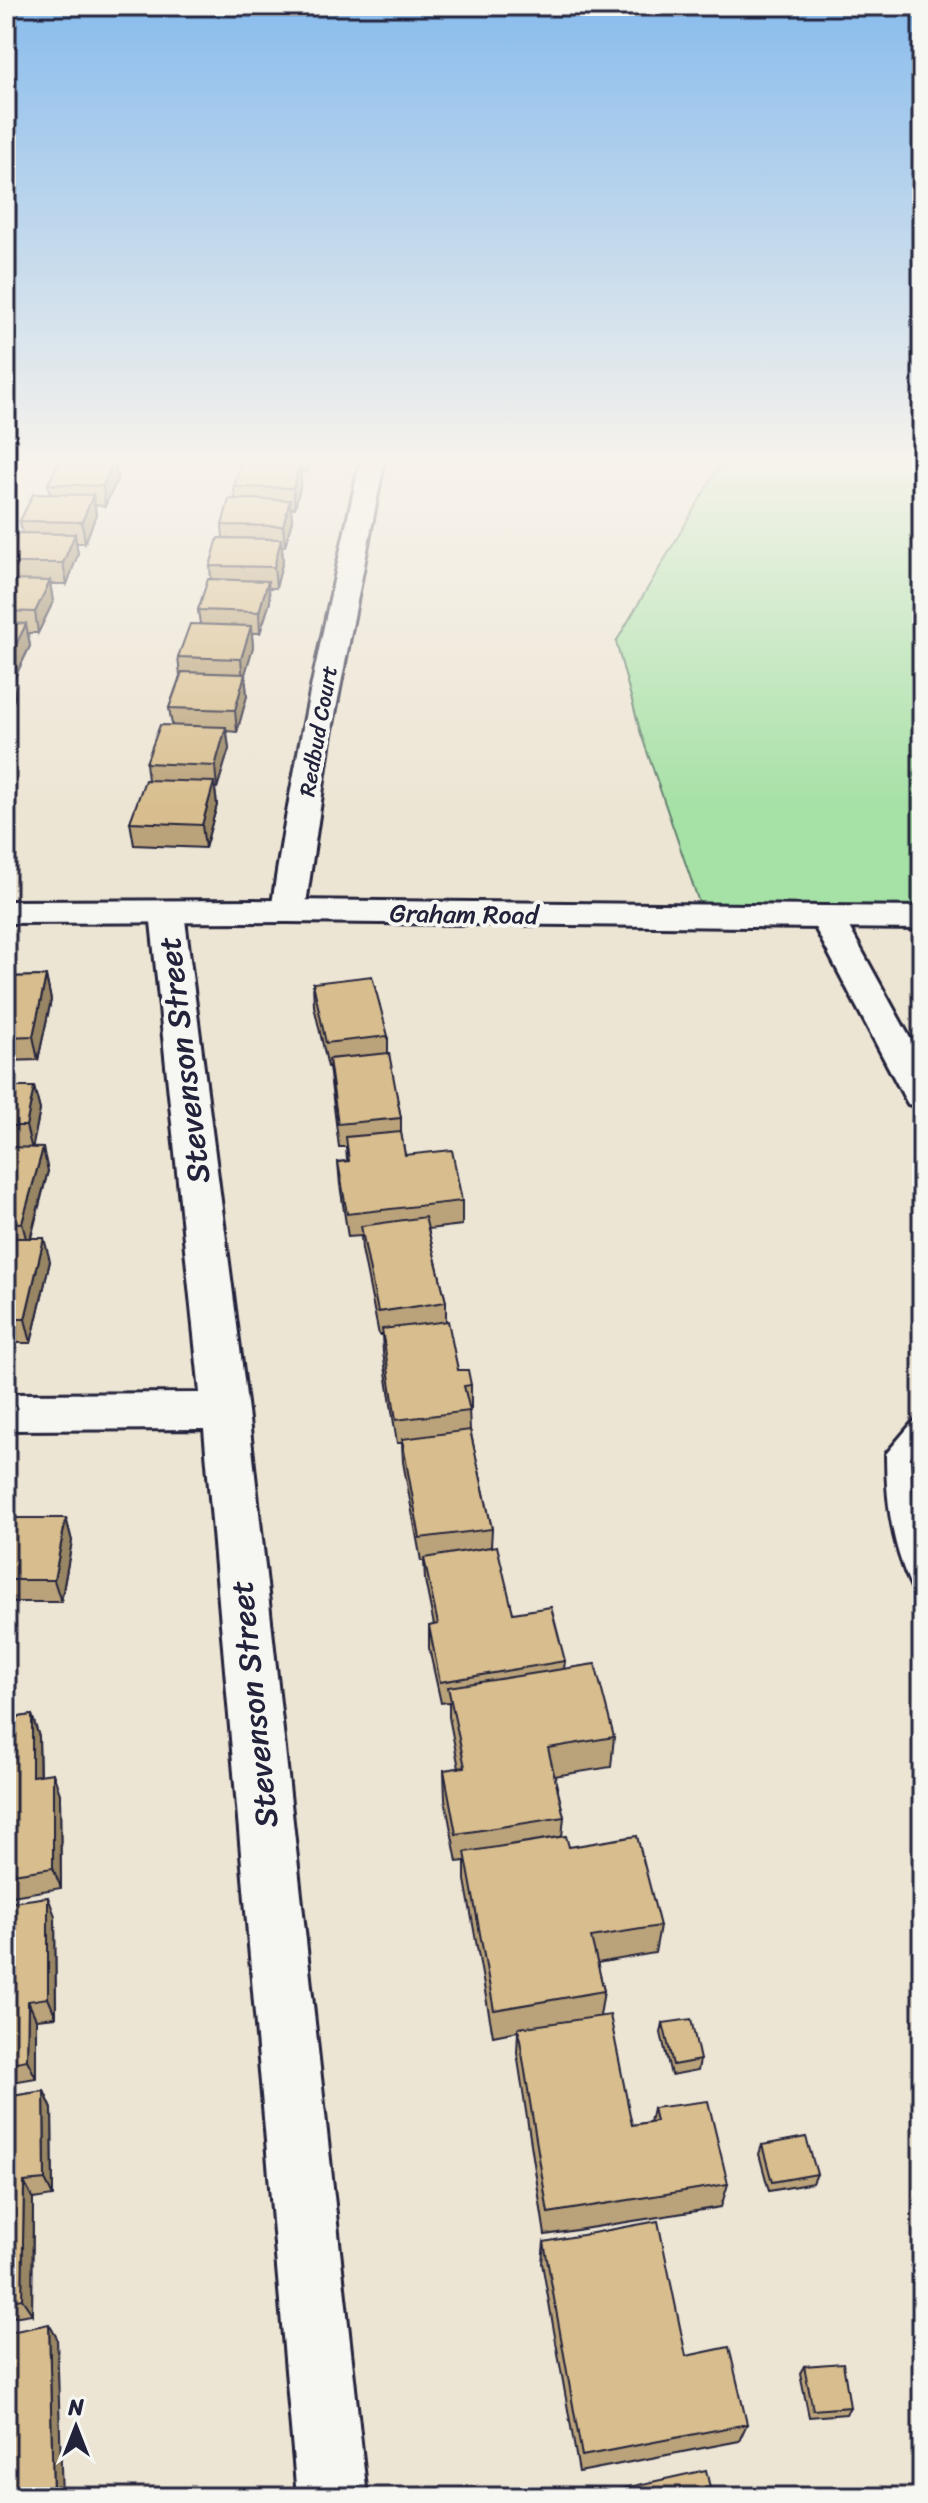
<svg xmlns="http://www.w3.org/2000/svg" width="928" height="2503" font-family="Sriracha,sans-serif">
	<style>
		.green { fill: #a6e1a6; stroke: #648270; stroke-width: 2 }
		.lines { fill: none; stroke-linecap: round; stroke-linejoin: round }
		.service-casing { stroke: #22223b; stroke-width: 6 }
		.minor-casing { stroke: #22223b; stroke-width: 6 }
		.secondary-casing { stroke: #22223b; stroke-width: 6 }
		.service { fill: #f6f6f2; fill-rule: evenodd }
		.minor { fill: #f6f6f2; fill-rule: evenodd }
		.secondary { fill: #f6f6f2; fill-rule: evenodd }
		.wall { fill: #baa37a; stroke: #22223b; stroke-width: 2 }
		.shaded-wall { fill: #978563; stroke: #22223b; stroke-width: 2 }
		.building { fill: #d8be8e; stroke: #22223b; stroke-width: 2 }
		.labels { text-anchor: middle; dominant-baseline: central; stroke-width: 8; stroke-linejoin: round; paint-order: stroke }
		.far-street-label { font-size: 22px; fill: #22223b; stroke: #f6f6f2 }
		.street-label { font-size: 26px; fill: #22223b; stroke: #f6f6f2 }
		.near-street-label { font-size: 32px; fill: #22223b; stroke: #f6f6f2 }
	</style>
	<rect width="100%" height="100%" fill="#ede5d4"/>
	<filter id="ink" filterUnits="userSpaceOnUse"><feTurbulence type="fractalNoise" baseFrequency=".0125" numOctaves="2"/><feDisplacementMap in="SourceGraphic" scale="16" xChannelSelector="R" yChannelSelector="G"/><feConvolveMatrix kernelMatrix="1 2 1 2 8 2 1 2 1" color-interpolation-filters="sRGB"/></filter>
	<g filter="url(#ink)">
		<path class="green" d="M724 458H922V918L704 917 641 734 616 642Z"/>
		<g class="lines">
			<defs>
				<path id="service" d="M922 1420V1445L910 1457 913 1504 922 1544V1593L913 1590C892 1548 886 1500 886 1454L913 1422Z"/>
				<g id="minor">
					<path d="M361 458H385L330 740 305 911 300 918 288 921 276 918 271 911C293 758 328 609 361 458Z"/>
					<path d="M167 902 179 905 184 912 248 1411 367 2497H297L204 1429 6 1430V1394L200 1393 150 912 155 905Z"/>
					<path d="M827 908 839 911 844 918 922 1060V1108L908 1104 903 1095 810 918 815 911Z"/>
				</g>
				<path id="secondary" d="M288 900 922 907V929L288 922 6 923V901Z"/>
			</defs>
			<use href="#service" class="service-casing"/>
			<use href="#minor" class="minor-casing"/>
			<use href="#secondary" class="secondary-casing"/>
			<use href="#service" class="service"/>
			<use href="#minor" class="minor"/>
			<use href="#secondary" class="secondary"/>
		</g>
		<g class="wall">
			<path d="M62 458H122L116 470 117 480 105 506 95 505 96 515 85 543H76L78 554 67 584H50L53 602 38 633H28L30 646 14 679H12L15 697 6 717V563L22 533 20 521 50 494 48 484Z"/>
			<path d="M248 458H310L307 472H300L301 483 295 508H291L292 520 285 546H282L283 560 276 588H269L270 602 260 633H252L253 647 245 674 247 696 237 732 227 731 229 749 217 788H215L217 805 205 848 134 845 130 822 148 780 146 763 172 725 169 708 180 676 178 657 200 624 198 610 211 579 210 566 223 538 222 525 235 499 234 487 249 462Z"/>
			<path d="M46 976 51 1000 38 1060 6 1061V977Z"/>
			<path d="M313 983 388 1036V1053L401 1118V1134L405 1155 462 1201V1225L428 1229 446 1302V1322L458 1370 471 1385V1409H469L470 1430 492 1529 491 1547 513 1613 565 1661 564 1669 614 1737 611 1767 554 1776 564 1817 562 1837 569 1847 660 1926 655 1953 597 1963 604 1991 600 2016 632 2125 650 2122 653 2108 728 2184 721 2207 545 2235 517 2053 518 2031 493 2036 465 1880V1861L457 1862 445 1799 444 1770 459 1768 449 1717V1702L441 1703 429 1648V1626L434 1625 425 1580 424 1561H421L403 1462 402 1443H397L383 1353 382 1335H379L362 1249 361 1236 348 1237 340 1185 338 1162 347 1161 346 1147H339L329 1067H328L314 1006Z"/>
			<path d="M6 1087H34L40 1110 32 1148 48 1171 31 1238 50 1261 31 1343H6Z"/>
			<path d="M6 1518H66L72 1541 61 1602H6Z"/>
			<path d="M32 1715 39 1737 40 1775 60 1794 61 1888 6 1897V1719Z"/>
			<path d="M6 1903 55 1916 56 2017 36 2019V2078L6 2083Z"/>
			<path d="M663 2023 700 2060 698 2070 671 2075 661 2033Z"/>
			<path d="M44 2091 52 2109 53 2196 33 2199 32 2314 6 2318V2097Z"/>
			<path d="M762 2145 817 2174 813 2183 769 2191 759 2154Z"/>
			<path d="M544 2242 686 2356 747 2424 739 2441 579 2472 542 2263Z"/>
			<path d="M804 2366 850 2407 846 2414 809 2417 800 2373Z"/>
		</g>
		<g class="shaded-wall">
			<path d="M115 458H122L116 470Z"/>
			<path d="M306 458H310L307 472Z"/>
			<path d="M114 461 117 480 105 506 103 486Z"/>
			<path d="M300 464 301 483 295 508 293 488Z"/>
			<path d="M93 495 96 515 85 543 82 522Z"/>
			<path d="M290 500 292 520 285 546 283 526Z"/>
			<path d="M75 534 78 554 67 584 63 563Z"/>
			<path d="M281 539 283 560 276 588 274 567Z"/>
			<path d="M50 581 53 602 38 633 35 612Z"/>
			<path d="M268 581 270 602 260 633 259 612Z"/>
			<path d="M26 624 30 646 14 679 10 657Z"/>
			<path d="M251 626 253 647 245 674 247 696 237 732 235 710 243 681 241 659Z"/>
			<path d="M11 675 15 697 6 717V686Z"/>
			<path d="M226 727 229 749 217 788 215 766Z"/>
			<path d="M214 782 217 805 205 848 202 825Z"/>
			<path d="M46 976 51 1000 38 1060 33 1036Z"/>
			<path d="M34 1087 40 1110 32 1150 26 1126Z"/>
			<path d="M43 1148 48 1171 28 1246 22 1223Z"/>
			<path d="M44 1238 50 1261 31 1343 25 1319Z"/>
			<path d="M66 1518 72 1541 61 1602 54 1580Z"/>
			<path d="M32 1715 39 1737 40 1797 32 1776Z"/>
			<path d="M53 1773 60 1794 61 1888 53 1868Z"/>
			<path d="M48 1897 55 1916 56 2017 48 1998Z"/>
			<path d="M28 2001 36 2019V2078L27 2060Z"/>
			<path d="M44 2091 52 2109 53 2196 45 2180Z"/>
			<path d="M24 2182 33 2199 32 2314 22 2299Z"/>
			<path d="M49 2324 57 2338 62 2497H53Z"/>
		</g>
		<g class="building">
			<path d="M61 459 114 461 103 486 48 484Z"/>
			<path d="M241 462 300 464 293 488 234 487Z"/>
			<path d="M33 494 93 495 82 522 20 521Z"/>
			<path d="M229 499 290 500 283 526 222 525Z"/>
			<path d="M13 533 75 534 63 563H6V550Z"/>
			<path d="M218 538 281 539 274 567 210 566Z"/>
			<path d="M208 579 268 581 259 612 198 610Z"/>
			<path d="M6 580 50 581 35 612 6 611Z"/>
			<path d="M6 623 26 624 10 657H6Z"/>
			<path d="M190 624 251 626 241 659 178 657Z"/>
			<path d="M182 672 245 674 235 710 169 708Z"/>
			<path d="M6 675H11L6 686Z"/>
			<path d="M160 725 226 727 215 766 146 763Z"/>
			<path d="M145 780 214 782 202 825 130 822Z"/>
			<path d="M46 976 33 1036 6 1037V977Z"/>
			<path d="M372 976 388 1036 326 1043 313 983Z"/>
			<path d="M389 1053 401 1118 338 1124 329 1059Z"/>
			<path d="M6 1087H34L26 1126H6Z"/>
			<path d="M401 1132 405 1155 452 1150 462 1201 347 1214 338 1162 349 1161 346 1137Z"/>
			<path d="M6 1147 43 1148 22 1223 6 1222Z"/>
			<path d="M425 1217 446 1302 378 1312 361 1226Z"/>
			<path d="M6 1238H44L25 1319H6Z"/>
			<path d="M448 1321 458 1370H468L471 1385 464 1386 470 1411 396 1420 382 1329Z"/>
			<path d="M470 1430 492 1529 420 1538 402 1439Z"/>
			<path d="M6 1518H66L54 1580H6Z"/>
			<path d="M497 1546 513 1613 551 1607 565 1661 440 1682 429 1626 438 1624 424 1558Z"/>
			<path d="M595 1664 614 1737 548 1748 564 1817 456 1834 444 1770 465 1767 448 1687Z"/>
			<path d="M32 1715V1776L53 1773V1868L6 1875V1719Z"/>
			<path d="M566 1836 569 1847 637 1836 660 1926 591 1937 604 1991 494 2010 465 1852Z"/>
			<path d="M48 1897V1998L28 2001 27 2060 6 2064V1903Z"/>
			<path d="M610 2015 632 2125 656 2121 653 2108 708 2101 728 2184 548 2213 518 2028Z"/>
			<path d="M691 2019 700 2060 673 2065 663 2023Z"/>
			<path d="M44 2091 45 2180 24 2182 22 2299 6 2302V2097Z"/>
			<path d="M806 2137 817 2174 772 2182 762 2145Z"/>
			<path d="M658 2221 686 2356 729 2347 747 2424 582 2456 544 2242Z"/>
			<path d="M49 2324 53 2497H6V2333Z"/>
			<path d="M843 2363 850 2407 813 2410 804 2366Z"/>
			<path d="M706 2470 712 2497H602V2493Z"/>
		</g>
	</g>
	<linearGradient id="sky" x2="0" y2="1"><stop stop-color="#89bced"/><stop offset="0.57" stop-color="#f7f3ec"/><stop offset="1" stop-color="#f7f3ec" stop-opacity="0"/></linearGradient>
	<rect width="928" height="808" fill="url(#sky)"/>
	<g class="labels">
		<g class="far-street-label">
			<text transform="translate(318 731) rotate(-80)">Redbud Court</text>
		</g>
		<g class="street-label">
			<text transform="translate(464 914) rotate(1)">Graham Road</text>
		</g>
		<g class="near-street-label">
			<text transform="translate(184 1060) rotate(-97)">Stevenson Street</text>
			<text transform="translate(254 1704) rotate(-96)">Stevenson Street</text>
		</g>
	</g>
	<rect width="928" height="2503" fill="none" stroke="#f6f6f2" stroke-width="32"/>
	<rect x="16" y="16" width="896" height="2471" fill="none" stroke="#22223b" stroke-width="3" filter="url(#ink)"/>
	<g transform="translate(76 2427)" stroke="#f6f6f2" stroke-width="6" paint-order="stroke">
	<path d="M0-6L14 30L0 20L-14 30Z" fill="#22223b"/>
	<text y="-12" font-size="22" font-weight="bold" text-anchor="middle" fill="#22223b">N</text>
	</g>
</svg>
